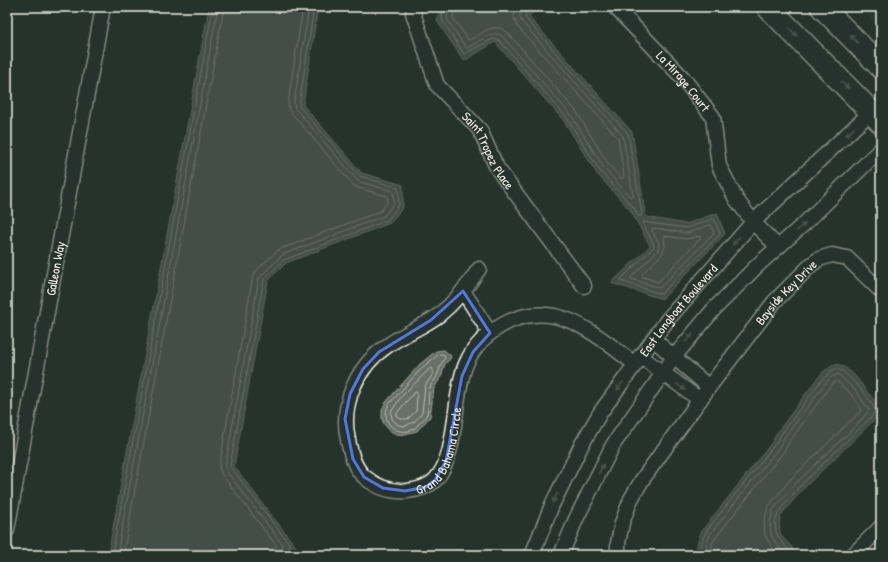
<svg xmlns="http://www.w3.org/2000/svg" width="888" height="562" font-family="'Patrick Hand',sans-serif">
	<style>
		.built { fill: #333f39 }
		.water { fill: #676f68; stroke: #9fa39b }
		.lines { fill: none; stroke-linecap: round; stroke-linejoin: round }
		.shore { stroke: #bcbdb5; stroke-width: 1 }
		.street-casing { stroke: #f4f1e8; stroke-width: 17 }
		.primary-casing { stroke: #f4f1e8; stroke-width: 25 }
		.street { stroke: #26332d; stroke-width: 14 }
		.primary { stroke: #26332d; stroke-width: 22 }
		.oneway { fill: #6e766e }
		.marked { fill: none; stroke: #5377dc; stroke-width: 3; stroke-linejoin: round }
		.labels { text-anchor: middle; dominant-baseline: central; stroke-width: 3; stroke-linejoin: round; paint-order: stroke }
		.street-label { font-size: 13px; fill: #f4f1e8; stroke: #26332d }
	</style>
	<rect width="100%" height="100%" fill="#26332d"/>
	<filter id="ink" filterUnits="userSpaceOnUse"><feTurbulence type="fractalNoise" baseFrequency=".025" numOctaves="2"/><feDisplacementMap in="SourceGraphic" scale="8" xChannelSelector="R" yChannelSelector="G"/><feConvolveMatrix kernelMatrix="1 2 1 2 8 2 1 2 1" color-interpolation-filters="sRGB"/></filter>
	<g filter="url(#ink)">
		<path class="built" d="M860 7H881V29Z"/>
		<g class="water">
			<path d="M209 7H318L303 105 362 173 403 185V207L390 223 286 263 268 281 234 466 296 547 288 555H108Z"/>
			<path d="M440 7H542L528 16 632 132 646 217 686 224 717 213 725 234 662 299 611 283 650 246 631 211 597 174 564 121 495 42 464 61 437 21Z"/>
			<path d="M444 350 451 356 450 359 445 364 443 370 441 377 434 388 430 417 417 431 401 435 394 433 389 430 384 424 382 419V409L386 402 420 364 436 351Z"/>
			<path d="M835 364C850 366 860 382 868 393 872 397 878 403 879 409 880 414 875 419 872 422L802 490 781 515 779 523 780 532 783 538 792 547 793 555H697C696 540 699 534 708 523L773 441 776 434 816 380 823 372Z"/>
		</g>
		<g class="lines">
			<g class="shore">
				<path d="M443 7 442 20 464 54 493 39 499 40 567 118 600 171 634 208 638 216H641L642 214 628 134 526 19C523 12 530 10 535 7"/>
				<path d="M448 7 447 19 466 48C478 45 490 28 502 36L571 115 604 168 630 197H633V195L623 136 522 22C518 16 520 11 525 7"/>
				<path d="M454 7 453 18 468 40C482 36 492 20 507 32L576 111 608 164 621 178H623L624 176 618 138 517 26 514 16 517 7"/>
				<path d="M714 219 720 234 661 294 621 281V279L654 247 653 243 643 224V222L686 228Z"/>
				<path d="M711 225 714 233 660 288 631 279V277L658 250 659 243 652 231 653 228 687 233Z"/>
				<path d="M664 236 686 239 699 236 701 238 658 282 643 277 642 274 662 254 665 246Z"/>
				<path d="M442 354 444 355 445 358C439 366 440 370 436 378 434 381 431 384 430 388 427 397 430 408 426 416 424 419 420 422 418 425 404 441 377 425 389 404L423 367 438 355Z"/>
				<path d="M431 368 433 369V374L425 386 422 413 414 422 405 426 398 425 392 419 391 412 401 397Z"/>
				<path d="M414 393 416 392 417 394 416 411 408 419H400L397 416V413Z"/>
				<path d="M112 555 213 7"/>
				<path d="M117 555 218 7"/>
				<path d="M123 555 224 7"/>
				<path d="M274 555 276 545 222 475 219 467 253 276 257 270 278 250 381 211 388 201 387 196 358 188 353 185 289 110 288 102 303 7"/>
				<path d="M280 555 283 545 227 472 225 467 259 278 282 255 384 216 394 203 393 191 360 182 356 179 295 108 294 103 309 7"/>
				<path d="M285 555 290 545 230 466 264 279 284 260 388 220 399 205 398 188 360 176 299 106 314 7"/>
				<path d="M701 555C701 541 703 536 711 525L776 443 780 436 820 382 831 371 836 369H839C849 375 873 400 875 411L873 415 859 429 799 487 778 513 775 523 776 532 780 540 788 549 790 555"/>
				<path d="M706 555C706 542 707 538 715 528L780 446 784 438 824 385 830 378 838 374 855 390 869 410 856 426 795 484 773 510 770 523 771 534 775 542 783 552 784 555"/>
				<path d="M712 555V543L720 532 785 450 789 442 828 389 833 383 837 381 851 394 862 410 791 479 768 507 764 522 765 535 771 546 778 555"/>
			</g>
			<defs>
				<g id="street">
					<path id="s1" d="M414 7 413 13 437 85 480 130 497 168 584 286"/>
					<path id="s2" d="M615 7 682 77 713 117 719 166 736 199 753 222 778 247"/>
					<path id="s3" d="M479 269C468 286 455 302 439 315 423 327 403 334 387 346 357 366 340 404 348 440 351 454 354 469 366 478 378 488 392 492 407 491 417 490 428 487 435 480 459 455 452 396 466 364 474 345 490 331 508 322 558 298 597 336 635 364"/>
					<path d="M463 291 490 333"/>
					<path d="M653 339 709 387"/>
					<path d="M640 356 700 400"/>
					<path id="s4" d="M7 530 103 7"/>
					<path id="s5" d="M532 555 552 505 582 444 600 413 668 319 753 222 871 112 879 110"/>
					<path d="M561 555 576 519 613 445 674 357 714 309 759 264 805 223 881 149"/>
					<path id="s6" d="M618 555V543L622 523 631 499 642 480 709 387 775 301 812 264 819 259 832 255 847 258 881 291"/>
					<path d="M853 555 881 527"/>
				</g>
				<g id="primary">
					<path d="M768 7 881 122"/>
					<path d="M822 7 881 67"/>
				</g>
			</defs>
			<use href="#street" class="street-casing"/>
			<use href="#primary" class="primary-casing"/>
			<use href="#street" class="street"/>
			<use href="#primary" class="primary"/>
		</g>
		<defs><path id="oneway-solid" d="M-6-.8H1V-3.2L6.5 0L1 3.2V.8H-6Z"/></defs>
		<g class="oneway">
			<use href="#oneway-solid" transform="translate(793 32) rotate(46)"/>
			<use href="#oneway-solid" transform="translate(854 39) rotate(-134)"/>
			<use href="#oneway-solid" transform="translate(845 85) rotate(45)"/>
			<use href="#oneway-solid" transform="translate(850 132) rotate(137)"/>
			<use href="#oneway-solid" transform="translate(801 227) rotate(-41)"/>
			<use href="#oneway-solid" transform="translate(736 241) rotate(131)"/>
			<use href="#oneway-solid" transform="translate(689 338) rotate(-50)"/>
			<use href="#oneway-solid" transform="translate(620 386) rotate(125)"/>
			<use href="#oneway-solid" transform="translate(681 387) rotate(37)"/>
			<use href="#oneway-solid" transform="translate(601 469) rotate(-63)"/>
			<use href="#oneway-solid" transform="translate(555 498) rotate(115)"/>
		</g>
	</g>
	<path d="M0 0H888V562H0ZM463 291 490 333 473 352 462 376 446 461 435 480 426 487 405 491 383 488 364 477 353 459 345 419 350 394 363 369 379 352 431 320Z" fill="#26332d" fill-opacity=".55" fill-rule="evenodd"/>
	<path class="marked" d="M463 291 490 333 473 352 462 376 446 461 435 480 426 487 405 491 383 488 364 477 353 459 345 419 350 394 363 369 379 352 431 320Z"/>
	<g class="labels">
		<g class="street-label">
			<text stroke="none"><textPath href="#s2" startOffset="101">La Mirage Court</textPath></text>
			<text stroke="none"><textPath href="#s1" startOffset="166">Saint Tropez Place</textPath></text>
			<text stroke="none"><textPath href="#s4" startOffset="266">Galleon Way</textPath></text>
			<text stroke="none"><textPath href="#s6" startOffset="317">Bayside Key Drive</textPath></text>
			<text stroke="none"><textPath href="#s5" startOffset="287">East Longboat Boulevard</textPath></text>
			<text stroke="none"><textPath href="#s3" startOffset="375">Grand Bahama Circle</textPath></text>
		</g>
	</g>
	<rect width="888" height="562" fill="none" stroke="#26332d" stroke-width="24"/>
	<rect x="12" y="12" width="864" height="538" fill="none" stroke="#f4f1e8" stroke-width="1.5" filter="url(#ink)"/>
</svg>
